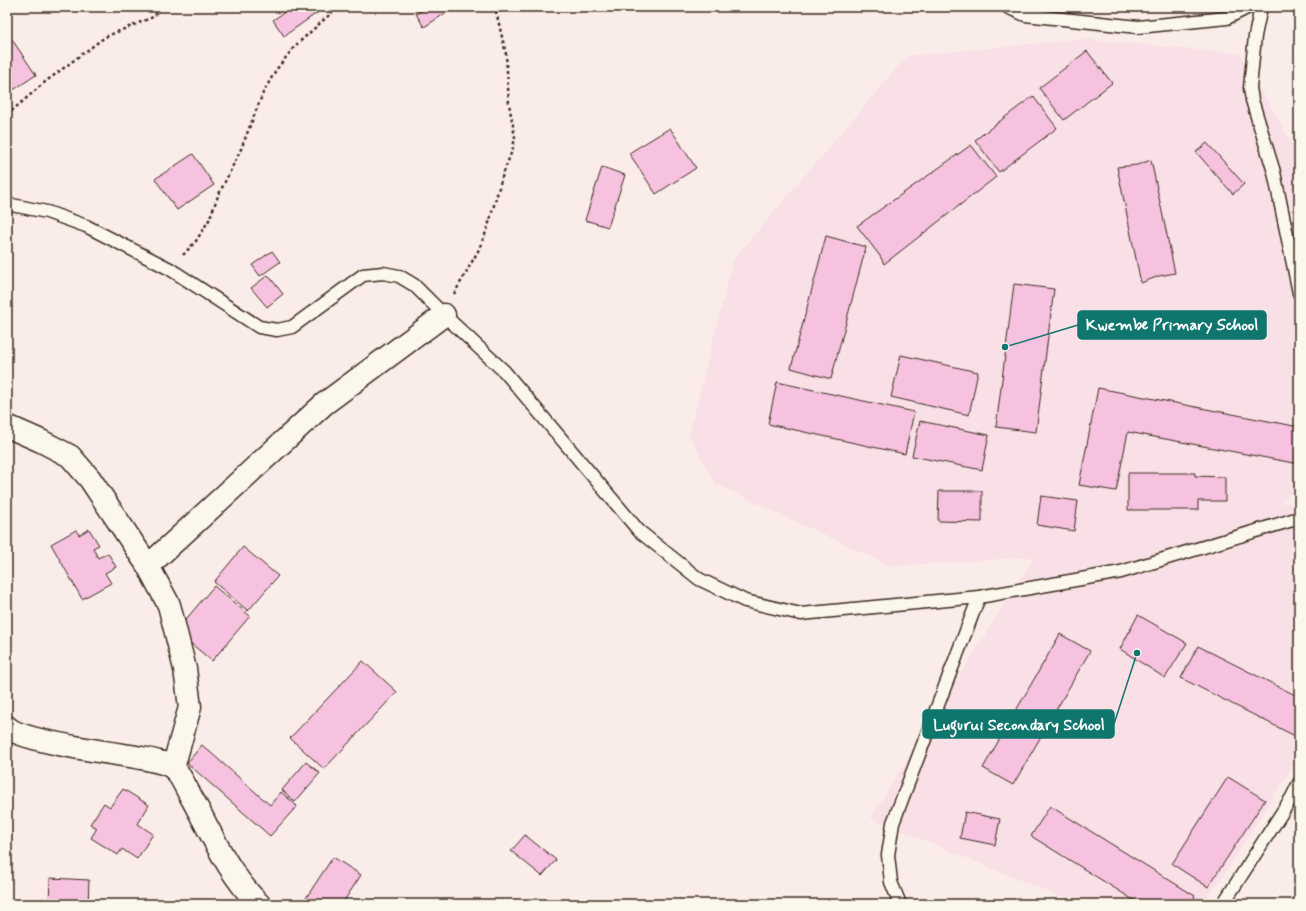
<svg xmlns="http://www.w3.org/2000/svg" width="1306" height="911" font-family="Mynerve,sans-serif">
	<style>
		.built { fill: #f9dfe6 }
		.building { fill: #f6c2df; stroke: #3b2a1e }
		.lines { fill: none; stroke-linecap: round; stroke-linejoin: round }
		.lane-casing { stroke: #3b2a1e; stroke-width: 15 }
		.street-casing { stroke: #3b2a1e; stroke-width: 25 }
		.path { stroke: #3b2a1e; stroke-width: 2.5; stroke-dasharray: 3 3; stroke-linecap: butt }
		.lane { stroke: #fbf7ec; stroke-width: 12 }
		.street { stroke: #fbf7ec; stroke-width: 22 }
		.leader { fill: none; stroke: #0f766e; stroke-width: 1.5 }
		.callout-dot { fill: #0f766e; stroke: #fbf7ec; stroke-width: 1.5 }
		.callout { fill: #0f766e; stroke: #0f766e; stroke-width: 1.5 }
		.callout-label { font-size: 16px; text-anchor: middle; font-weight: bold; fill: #fff }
	</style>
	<rect width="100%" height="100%" fill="#faece9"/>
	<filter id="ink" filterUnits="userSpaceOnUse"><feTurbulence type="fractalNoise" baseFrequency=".025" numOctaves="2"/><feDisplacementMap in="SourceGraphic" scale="8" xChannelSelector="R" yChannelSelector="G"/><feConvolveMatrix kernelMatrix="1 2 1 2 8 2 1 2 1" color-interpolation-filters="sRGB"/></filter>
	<g filter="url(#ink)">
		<path class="built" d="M1083 39 1240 54 1299 155V485L1280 503H1299V756L1223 876 1202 904H1078L871 818 1034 557 891 566 716 484 689 435 733 260 907 56Z"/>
		<g class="building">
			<path d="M292 7H323L324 8 284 36 273 20Z"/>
			<path d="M427 7H443L446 13 424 27 416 14Z"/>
			<path d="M11 38 36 75 7 94V41Z"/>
			<path d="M1087 51 1112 83 1064 120 1039 88Z"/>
			<path d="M1033 96 1057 128 999 172 975 140Z"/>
			<path d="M670 128 696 168 656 194 629 153Z"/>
			<path d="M1207 143 1244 184 1233 194 1196 152Z"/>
			<path d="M971 145 996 177 884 264 880 256 857 226Z"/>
			<path d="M193 154 214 185 177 210 155 179Z"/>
			<path d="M1151 160 1175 273 1159 276 1141 283 1117 167 1137 165Z"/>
			<path d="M602 167 625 175 608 227 585 220Z"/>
			<path d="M826 236 866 247 831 379 791 368Z"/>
			<path d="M272 251 280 262 260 276 252 265Z"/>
			<path d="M268 275 283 294 267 307 251 288Z"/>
			<path d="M1014 284 1054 289 1036 432 996 427Z"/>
			<path d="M901 355 978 372 969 415 891 397Z"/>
			<path d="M777 382 914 412 905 454 768 424Z"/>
			<path d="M1098 388 1299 427V464L1128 432 1116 491 1079 485Z"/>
			<path d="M920 421 989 435 982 470 912 456Z"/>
			<path d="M1128 473H1195V476L1225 477V501H1198V510H1128Z"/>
			<path d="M939 491H982V522L938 521Z"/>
			<path d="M1041 496 1078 501 1074 531 1037 525Z"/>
			<path d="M89 529 99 545 93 548 98 558 108 553 116 567 105 573 111 583 82 599 51 544 76 530 79 535Z"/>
			<path d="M243 547 278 576 248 611 214 582Z"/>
			<path d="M214 586 250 616 212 661 176 631Z"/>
			<path d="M1138 615 1187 643 1165 678 1120 649Z"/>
			<path d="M1060 634 1090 651 1013 785 983 768Z"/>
			<path d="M1198 646 1299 697V738L1181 678Z"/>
			<path d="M363 661 397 692 324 769 290 738Z"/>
			<path d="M202 745 270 805 281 792 297 806 270 836 187 763Z"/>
			<path d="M306 762 320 773 295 802 282 790Z"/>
			<path d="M1228 777 1265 800 1208 887 1172 864Z"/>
			<path d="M123 789 149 805 138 824 153 834 137 859 122 849 118 855 91 838 97 828 90 824 104 803 110 807Z"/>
			<path d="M1050 806 1195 896 1190 904H1140L1031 836Z"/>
			<path d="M965 812 1000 819 995 845 960 838Z"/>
			<path d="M525 835 556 860 542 876 511 851Z"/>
			<path d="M333 857 361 875 342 904H302Z"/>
			<path d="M50 878 89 880 88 904H49Z"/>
		</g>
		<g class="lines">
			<defs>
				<g id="lane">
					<path d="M1007 7 1025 15 1138 27 1227 18 1249 7"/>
					<path d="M1261 7 1255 36 1250 88 1252 100 1274 172 1299 293"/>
					<path d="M7 204 47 212 86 226 170 269 259 327 277 330 292 327 363 275 383 273 399 276 414 285 444 315 505 372 639 531 699 579 745 601 801 614 979 597 1121 572 1299 518"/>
					<path d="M900 904 891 882 888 855 893 823 979 597"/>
					<path d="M1223 904 1292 797 1299 783"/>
				</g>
				<g id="street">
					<path d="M7 426 41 441 70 456 90 479 148 566 169 605 185 669 190 707 173 768"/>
					<path d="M148 566 324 404 444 315"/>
					<path d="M7 727C21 741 112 753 136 757 146 759 166 762 174 768 180 774 189 794 194 802 213 837 230 876 259 904"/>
				</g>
			</defs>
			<use href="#lane" class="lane-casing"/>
			<use href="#street" class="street-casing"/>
			<g class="path">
				<path d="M7 115 45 82 105 37 153 17 163 7"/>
				<path d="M183 255 196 241 209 220 218 196 241 149 263 93 276 70 295 46 338 7"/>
				<path d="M454 294 478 251 487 230 502 177 513 148 515 137 509 104 506 54 495 7"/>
			</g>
			<use href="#lane" class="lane"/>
			<use href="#street" class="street"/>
		</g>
	</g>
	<path class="leader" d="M1005 347L1078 325M1137 653L1114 724"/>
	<g class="callout-dot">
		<circle cx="1005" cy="347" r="4"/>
		<circle cx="1137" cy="653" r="4"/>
	</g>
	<g class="callout">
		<rect x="1078" y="311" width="188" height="28" rx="4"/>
		<rect x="923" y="710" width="191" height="28" rx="4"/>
	</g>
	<g class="callout-label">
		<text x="1172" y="330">Kwembe Primary School</text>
		<text x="1019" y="730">Lugurui Secondary School</text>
	</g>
	<rect width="1306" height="911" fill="none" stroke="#fbf7ec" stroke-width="24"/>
	<rect x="12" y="12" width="1282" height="887" fill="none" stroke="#3b2a1e" stroke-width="1.5" filter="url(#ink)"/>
</svg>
